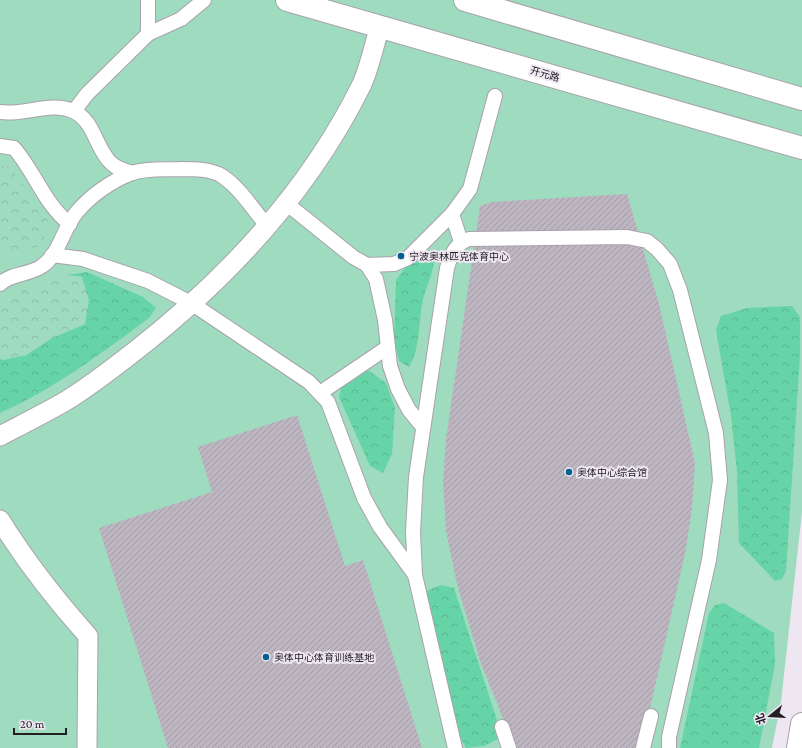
<svg xmlns="http://www.w3.org/2000/svg" width="802" height="748" font-family="'Crimson Pro','Noto Sans SC',serif">
	<style>
		.grass { fill: #9fdbbf }
		.forest { fill: url(#forest-crowns) }
		.park { fill: url(#park-crowns) }
		.building { fill: url(#building-hatch) }
		.lines { fill: none; stroke-linecap: round; stroke-linejoin: round }
		.pedestrian-casing { stroke: #a8a2ac; stroke-width: 16 }
		.minor-casing { stroke: #a8a2ac; stroke-width: 21 }
		.secondary-casing { stroke: #a8a2ac; stroke-width: 24 }
		.pedestrian { stroke: #fff; stroke-width: 14 }
		.minor { stroke: #fff; stroke-width: 19 }
		.secondary { stroke: #fff; stroke-width: 22 }
		.poi-dot { fill: #006090; stroke: #eee7f2; stroke-width: 1.5 }
		.labels { text-anchor: middle; dominant-baseline: central; stroke-width: 4; stroke-linejoin: round; paint-order: stroke }
		.street-label { font-size: 10px; fill: #232024; stroke: #eee7f2 }
		.poi-label { font-size: 10px; fill: #232024; stroke: #eee7f2; text-anchor: start }
	</style>
	<defs>
		<pattern id="forest-crowns" width="20" height="18" patternUnits="userSpaceOnUse"><rect width="20" height="18" fill="#67d4a7"/><path d="M2 6a3 3 0 1 1 6 0M12 15a3 3 0 1 1 6 0" fill="none" stroke="#59b690"/></pattern>
		<pattern id="park-crowns" width="20" height="18" patternUnits="userSpaceOnUse"><rect width="20" height="18" fill="#9fdbbf"/><path d="M2 6a3 3 0 1 1 6 0M12 15a3 3 0 1 1 6 0" fill="none" stroke="#89bca4"/></pattern>
		<pattern id="building-hatch" width="6" height="6" patternUnits="userSpaceOnUse"><rect width="6" height="6" fill="#bdb6c1"/><path d="M-1 1l2-2M0 6l6-6M5 7l2-2" fill="none" stroke="#a29ca6"/></pattern>
	</defs>
	<rect width="100%" height="100%" fill="#eee7f2"/>
	<path class="grass" d="M0 0H802V512L781 702 772 748H0Z"/>
	<g class="forest">
		<path d="M430 254 434 255C434 275 427 283 423 300 418 322 421 347 409 367L399 361 394 338 396 280 407 265Z"/>
		<path d="M87 272 143 297 156 308 149 318C102 353 54 389 0 413V358L2 360 26 355 52 338 85 324 82 277 67 275Z"/>
		<path d="M792 306 800 317V355L786 571 782 579 775 581 739 543 737 472 731 416 716 330 721 316 747 308Z"/>
		<path d="M368 370 386 383 395 408 392 454 383 473 370 466 339 397 342 384Z"/>
		<path d="M441 585 454 588 496 717 500 738 484 746 466 748 459 736 429 618 426 591Z"/>
		<path d="M724 603 774 633 775 664 759 748H680L709 613 715 605Z"/>
	</g>
	<g class="park">
		<path d="M0 165 11 168 47 218 49 230 38 247 3 252 0 255Z"/>
		<path d="M67 275 82 277 89 300 85 324 52 338 26 355 2 360 0 358V306L14 291Z"/>
	</g>
	<g class="building">
		<path d="M627 194 659 304 695 463 692 509 685 554 641 748H515L480 661 457 584 446 531 443 482 446 439 480 206 491 202Z"/>
		<path d="M297 415 345 566 363 560 422 748H168L99 528 212 492 198 447Z"/>
	</g>
	<g class="lines">
		<defs>
			<g id="pedestrian">
				<path d="M148 34V0"/>
				<path d="M74 111 87 94 148 34 181 19 204 0"/>
				<path d="M0 112C24 116 50 101 73 111 94 120 96 149 111 163 117 169 125 171 133 173"/>
				<path d="M0 146 14 148C35 172 44 204 70 224"/>
				<path d="M286 203 353 257 367 265 376 279 385 320 390 366 398 389 409 410 423 427"/>
				<path d="M452 214 461 242"/>
				<path d="M52 255 83 259 148 281 191 303 309 382 328 402 364 498 380 527 415 575"/>
				<path d="M367 265 394 264 408 258 452 214 470 189 495 96"/>
				<path d="M0 284C11 273 30 275 42 266 59 255 63 229 76 213 90 196 111 181 132 173 147 168 165 170 181 169 194 169 211 169 222 176 240 188 253 209 267 226"/>
				<path d="M320 393 388 347"/>
				<path d="M502 727 509 748"/>
				<path d="M455 748 415 575 413 532 416 477 447 268C451 255 455 244 469 239L627 237 647 241 657 249 670 264 680 290 716 433 720 480 709 560 669 737V748"/>
				<path d="M643 748 651 716"/>
			</g>
			<g id="minor">
				<path d="M0 436C21 425 43 414 64 402 89 387 112 369 135 351 227 279 310 190 362 84 370 66 374 45 380 26"/>
				<path d="M0 520C26 562 55 599 88 636L87 748"/>
			</g>
			<g id="secondary">
				<path d="M287 0 802 148"/>
				<path d="M465 0 802 99"/>
				<path d="M798 748 802 724"/>
			</g>
		</defs>
		<use href="#pedestrian" class="pedestrian-casing"/>
		<use href="#minor" class="minor-casing"/>
		<use href="#secondary" class="secondary-casing"/>
		<use href="#pedestrian" class="pedestrian"/>
		<use href="#minor" class="minor"/>
		<use href="#secondary" class="secondary"/>
	</g>
	<g class="poi-dot">
		<circle cx="401" cy="256" r="4"/>
		<circle cx="569" cy="472" r="4"/>
		<circle cx="266" cy="657" r="4"/>
	</g>
	<g class="labels">
		<g class="street-label">
			<text transform="translate(545 74) rotate(16)">开元路</text>
		</g>
		<g class="poi-label">
			<text x="409" y="256">宁波奥林匹克体育中心</text>
			<text x="577" y="472">奥体中心综合馆</text>
			<text x="274" y="657">奥体中心体育训练基地</text>
		</g>
	</g>
	<g transform="translate(770 716) rotate(252)" stroke="#eee7f2" stroke-width="3" paint-order="stroke">
	<path d="M0-3L7 15L0 10L-7 15Z" fill="#232024"/>
	<text y="-6" font-size="11" font-weight="bold" text-anchor="middle" fill="#232024">北</text>
	</g>
	<path d="M14 728v6h52v-6" fill="none" stroke="#232024" stroke-width="2"/>
	<text x="20" y="728" font-size="12" fill="#232024" stroke="#eee7f2" stroke-width="3" paint-order="stroke">20 m</text>
</svg>
